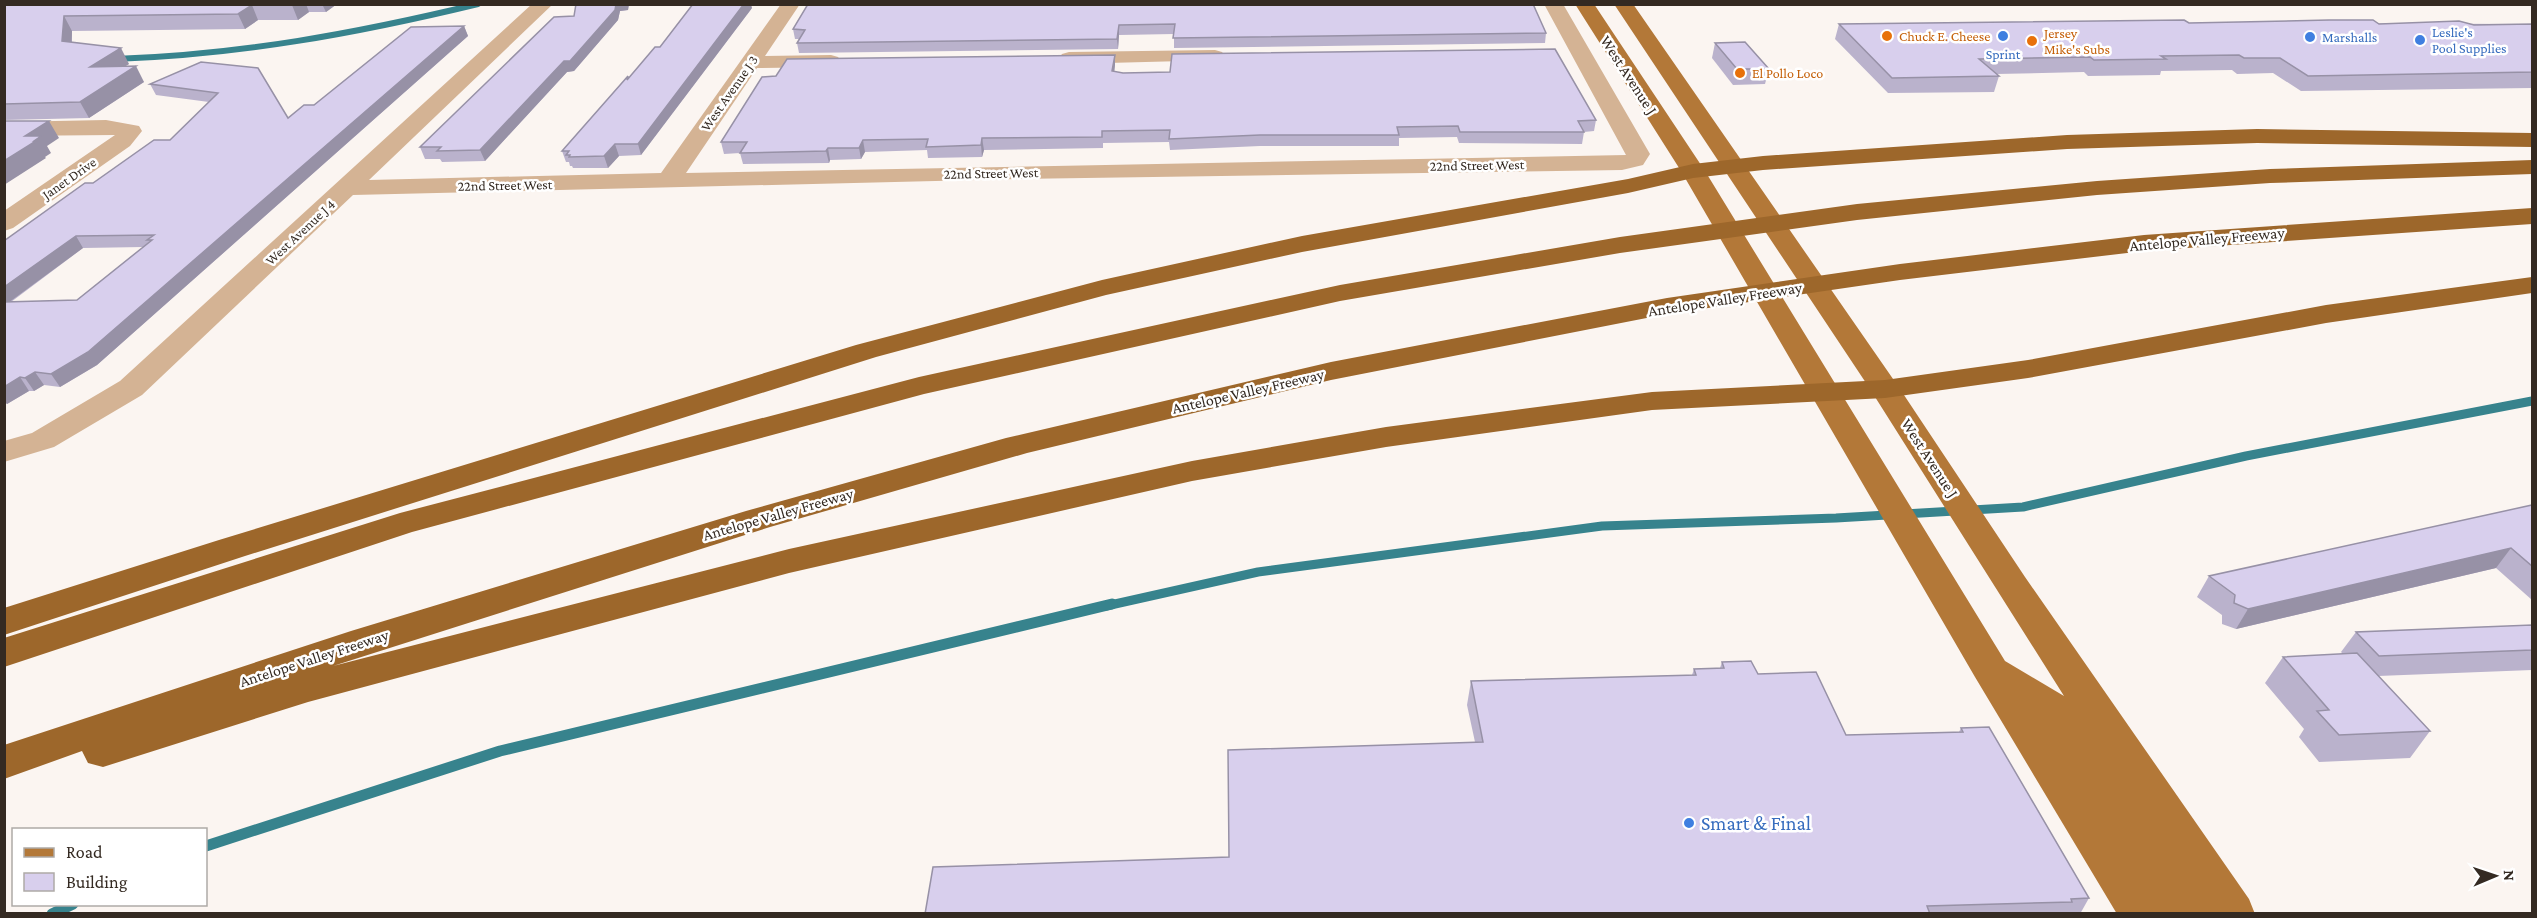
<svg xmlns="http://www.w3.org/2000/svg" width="2537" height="918" font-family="'Crimson Pro',serif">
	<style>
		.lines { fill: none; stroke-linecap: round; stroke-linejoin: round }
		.stream-far2 { stroke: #37838d; stroke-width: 6 }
		.stream-far1 { stroke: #37838d; stroke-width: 9 }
		.stream { stroke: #37838d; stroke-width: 11 }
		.minor { fill: #d4b394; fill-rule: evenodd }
		.primary { fill: #b37838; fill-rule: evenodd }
		.motorway { fill: #9d672b; fill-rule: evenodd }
		.wall { fill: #bab2cc; fill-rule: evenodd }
		.shaded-wall { fill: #9791a6 }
		.building { fill: #d8cfed; stroke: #9791a6; stroke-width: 1.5 }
		.food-dot { fill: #e8710a; stroke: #fff; stroke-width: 2 }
		.shop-dot { fill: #3f7fe0; stroke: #fff; stroke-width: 2 }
		.labels { text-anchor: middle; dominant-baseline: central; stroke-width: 5; stroke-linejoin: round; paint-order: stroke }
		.far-shop-label { font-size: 14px; fill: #366cbe; stroke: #fff; text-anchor: start }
		.far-food-label { font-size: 14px; fill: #c56008; stroke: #fff; text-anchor: start }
		.far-street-label { font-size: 14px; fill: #342a22; stroke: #fff }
		.street-label { font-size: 16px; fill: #342a22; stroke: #fff }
		.near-shop-label { font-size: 20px; fill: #366cbe; stroke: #fff; text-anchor: start }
	</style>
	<rect width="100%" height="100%" fill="#fbf5f1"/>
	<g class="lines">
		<path class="stream-far2" d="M115 59C239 55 358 33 478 4"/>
		<path class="stream-far1" d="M1106 606 1258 572 1602 526 1836 518 2023 507 2246 456 2532 401"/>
		<g class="stream">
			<path d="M206 846 500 751 1112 604"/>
			<path d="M52 914 73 904"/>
		</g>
		<g class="minor">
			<path d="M532 4H553L369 180 661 173 781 4H800L765 56 831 55 838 57 841 61 838 65 831 67 757 68 686 173 1626 155 1544 4H1563L1650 154 1643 165 1622 170 1017 179 353 195 142 395 54 447 4 462V441L32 433 120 381Z"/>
			<path d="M1215 50 1222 52 1225 56 1222 60 1069 64 1062 62 1059 58 1062 54 1069 52Z"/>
			<path d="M106 120 139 126 142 131 130 146 13 228 4 231V211L115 135 4 136V122Z"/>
		</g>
		<path class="primary" d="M1575 4H1594L1705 171 2005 661 2064 696 1870 389 1614 4H1633L1900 389 2025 577 2249 899 2255 914H2117L1975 677 1681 171Z"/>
		<g class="motorway">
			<path d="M2257 129 2532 133V147L2257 143 2067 149 1763 170 1693 178 1628 193 1302 252 1106 295 876 357 245 556 4 635V608L219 540 856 345 1102 280 1302 236 1628 179 1693 164 1763 156 2067 135Z"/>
			<path d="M2532 160V174L2270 183 2097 195 1857 220 1620 253 1340 301 924 394 412 532 4 667V638L400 513 919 377 1340 285 1620 237 1857 204 2097 181 2270 169Z"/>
			<path d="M2532 208V224L2144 251 1900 280 1667 314 1331 380 1027 453 770 527 333 666 789 549 1192 461 1386 427 1652 392 1885 380 2028 360 2326 305 2532 277V293L2326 323 2028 378 1885 398 1652 410 1386 447 1192 481 789 573 308 702 103 767 88 763 82 751 4 779V745L351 631 746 511 1006 438 1331 362 1667 298 1900 264 2144 235Z"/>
		</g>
	</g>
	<g class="wall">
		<path d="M4 4H337L326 12H309L298 20H258L245 29 72 31V42L129 64 125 66 144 82 89 118 4 120Z"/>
		<path d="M576 4H629L628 10 620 11 618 20 574 71 567 72 485 161 442 162 440 159H425L420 147 574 16Z"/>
		<path d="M808 4 1546 33 1545 43 1174 48V34L1119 35 1118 49 799 53 797 43 799 39H795L793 29Z"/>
		<path d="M752 8 641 155 619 156 608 168H573L572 166H570L569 162H566L562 151 628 76 629 79Z"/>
		<path d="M2189 23 2532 24V88L2301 91 2273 73 2237 74 2232 70 2161 71 2160 75 2088 76 2084 72 1996 74 1999 76 1994 92 1888 93 1835 39 1839 24Z"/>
		<path d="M464 26 468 36 97 365 60 387 44 385 34 391H29L7 404 4 401V241L93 183 170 140 209 102 156 95 150 84 201 62 288 118ZM143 247 77 300 11 302 83 248Z"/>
		<path d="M1715 43 1769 69 1765 84 1733 85 1712 58Z"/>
		<path d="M1115 65 1114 72 1596 120 1594 131 1584 132 1582 144 1459 143 1457 137 1399 138V146H1260L1170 150 1169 142 1103 143V148L984 150 982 157 928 158 927 150 865 152 861 159 830 160 829 163 743 164 740 153 724 154 721 142Z"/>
		<path d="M2532 505V600L2496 568 2236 629 2222 624V615L2197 597 2209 576Z"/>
		<path d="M2532 625V670L2378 676 2430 731 2410 758 2319 762 2299 737 2304 729 2265 683 2283 657 2343 654 2341 652 2356 632Z"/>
		<path d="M1722 662 1758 674 1846 735 1959 732 1961 728 2089 898 2080 914H925L1229 857 1475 742 1467 705 1471 681 1692 675 1694 669 1720 668Z"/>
	</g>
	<g class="shaded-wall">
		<path d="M292 4H306L309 12 298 20 292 5Z"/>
		<path d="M322 4H337L326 12Z"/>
		<path d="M616 4H629L628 10 620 11 618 20 574 71 567 72 485 161 480 150Z"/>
		<path d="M744 4H751L752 8 641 155 638 144Z"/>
		<path d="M252 5 258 20 245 29 238 14Z"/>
		<path d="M64 16 72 31 71 57 62 41Z"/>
		<path d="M1119 25V35L1118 49 1117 39Z"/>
		<path d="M464 26 468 36 97 365 60 387 51 374Z"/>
		<path d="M121 48 129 64 99 83 90 67Z"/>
		<path d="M1115 55V65L1113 82 1112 71Z"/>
		<path d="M136 66 144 82 89 118 80 102Z"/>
		<path d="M49 121 59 138 47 146 51 153 45 157 46 158 4 185V161L25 136Z"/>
		<path d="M982 138 984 150 982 157 981 145Z"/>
		<path d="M863 140 865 152 861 159 859 148Z"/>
		<path d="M615 144 619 156 608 168 604 156Z"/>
		<path d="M828 148 830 160 829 163 826 151Z"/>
		<path d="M76 236 83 248 8 303 4 313V287Z"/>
		<path d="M35 372 44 385 34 391 25 378Z"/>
		<path d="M20 377 29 391 7 404 4 401V387Z"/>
		<path d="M2511 548 2496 568 2236 629 2248 609Z"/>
	</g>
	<g class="building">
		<path d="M4 4H292L252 5 238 14 64 16 62 41 121 48 90 67 136 66 80 102 4 104Z"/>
		<path d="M576 4H616L615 10 570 61H564L480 150 437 151 441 147H420L554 17 574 16Z"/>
		<path d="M693 4H744L638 144H615L604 156 569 157 570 155H566L569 151H562L628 76 627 80 655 47H660Z"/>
		<path d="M808 4H1533L1546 33 1173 38 1175 24 1119 25 1117 39 797 43 805 30 793 29Z"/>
		<path d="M2184 20 2189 23 2329 20H2373L2379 24 2459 21 2474 25 2532 24V72L2308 76 2280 58H2244L2239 55 2161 56 2166 59 2094 60 2090 57 1979 59 1999 76 1892 78 1839 24Z"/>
		<path d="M464 26 88 352 51 374 35 372 25 378 20 377 4 387V302L77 300 152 240H147L154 235 76 236 4 287V241L85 183H93L154 140H170L218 93 150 84 201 62 258 68 288 118 304 105H314L411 27Z"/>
		<path d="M1745 42 1769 69H1737L1715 43Z"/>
		<path d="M1555 49 1596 120 1578 121 1584 132H1460L1458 126 1397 127 1399 135H1260L1169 139 1170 130 1102 131V137L982 138 981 145 926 147 928 139 863 140 859 148H828L826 151 740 153 747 142H721L762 77 776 76 787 59 1115 55 1112 71 1123 73 1170 72 1172 54Z"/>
		<path d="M4 121H49L25 136H41L34 141H36L4 161Z"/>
		<path d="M2532 505V566L2511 548 2248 609 2234 603 2235 595 2209 576Z"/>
		<path d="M2532 625V650L2379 656 2356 632Z"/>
		<path d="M2357 653 2430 731 2339 735 2317 711 2329 710 2283 657Z"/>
		<path d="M1751 661 1758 674 1816 672 1846 735 1963 732 1961 728 1989 727 2089 898 2071 899 2072 902 1927 906 1930 914H925L933 867 1229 857 1228 750 1483 742 1471 681 1696 675 1694 669 1724 668 1722 662Z"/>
	</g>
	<g class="food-dot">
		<circle cx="1887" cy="36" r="6"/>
		<circle cx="2032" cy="41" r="6"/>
		<circle cx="1740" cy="73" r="6"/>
	</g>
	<g class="shop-dot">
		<circle cx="2003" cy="36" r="6"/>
		<circle cx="2310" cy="37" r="6"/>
		<circle cx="2420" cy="40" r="6"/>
		<circle cx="1689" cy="823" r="6"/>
	</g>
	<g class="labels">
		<g class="far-shop-label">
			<text x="2432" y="32">Leslie's<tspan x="2432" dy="16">Pool Supplies</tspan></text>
			<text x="2322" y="37">Marshalls</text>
			<text x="2003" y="54" text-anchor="middle">Sprint</text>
		</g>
		<g class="far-food-label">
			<text x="2044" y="33">Jersey<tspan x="2044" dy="16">Mike's Subs</tspan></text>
			<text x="1899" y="36">Chuck E. Cheese</text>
			<text x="1752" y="73">El Pollo Loco</text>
		</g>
		<g class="far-street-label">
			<text transform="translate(729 93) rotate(-55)">West Avenue J 3</text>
			<text transform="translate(1477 165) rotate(-1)">22nd Street West</text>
			<text transform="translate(991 173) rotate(-1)">22nd Street West</text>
			<text transform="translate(69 178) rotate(-35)">Janet Drive</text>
			<text transform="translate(505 185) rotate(-1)">22nd Street West</text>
			<text transform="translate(300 232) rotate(-43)">West Avenue J 4</text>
		</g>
		<g class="street-label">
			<text transform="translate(1629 75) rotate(57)">West Avenue J</text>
			<text transform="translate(2207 239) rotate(-5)">Antelope Valley Freeway</text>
			<text transform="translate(1725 299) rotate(-9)">Antelope Valley Freeway</text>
			<text transform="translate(1248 391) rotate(-13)">Antelope Valley Freeway</text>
			<text transform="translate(1930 458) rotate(57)">West Avenue J</text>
			<text transform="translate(778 514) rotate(-16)">Antelope Valley Freeway</text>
			<text transform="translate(314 658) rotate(-18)">Antelope Valley Freeway</text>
		</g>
		<g class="near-shop-label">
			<text x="1701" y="823">Smart &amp; Final</text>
		</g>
	</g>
	<rect width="2537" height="918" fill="none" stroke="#342a22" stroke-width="12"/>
	<rect x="12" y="828" width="195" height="78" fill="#ffffff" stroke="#aeaaa7" stroke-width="1.5"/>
	<rect x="24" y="848" width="30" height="9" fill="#b37838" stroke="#aeaaa7" stroke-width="1.5"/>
	<text x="66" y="858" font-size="18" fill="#342a22">Road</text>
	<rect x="24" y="873" width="30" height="18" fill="#d8cfed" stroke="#aeaaa7" stroke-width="1.5"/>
	<text x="66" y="888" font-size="18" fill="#342a22">Building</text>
	<g transform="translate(2495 876) rotate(88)" stroke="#ffffff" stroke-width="4.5" paint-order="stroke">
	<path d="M0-4.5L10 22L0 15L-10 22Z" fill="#342a22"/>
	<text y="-9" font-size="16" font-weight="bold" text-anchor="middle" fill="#342a22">N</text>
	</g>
</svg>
